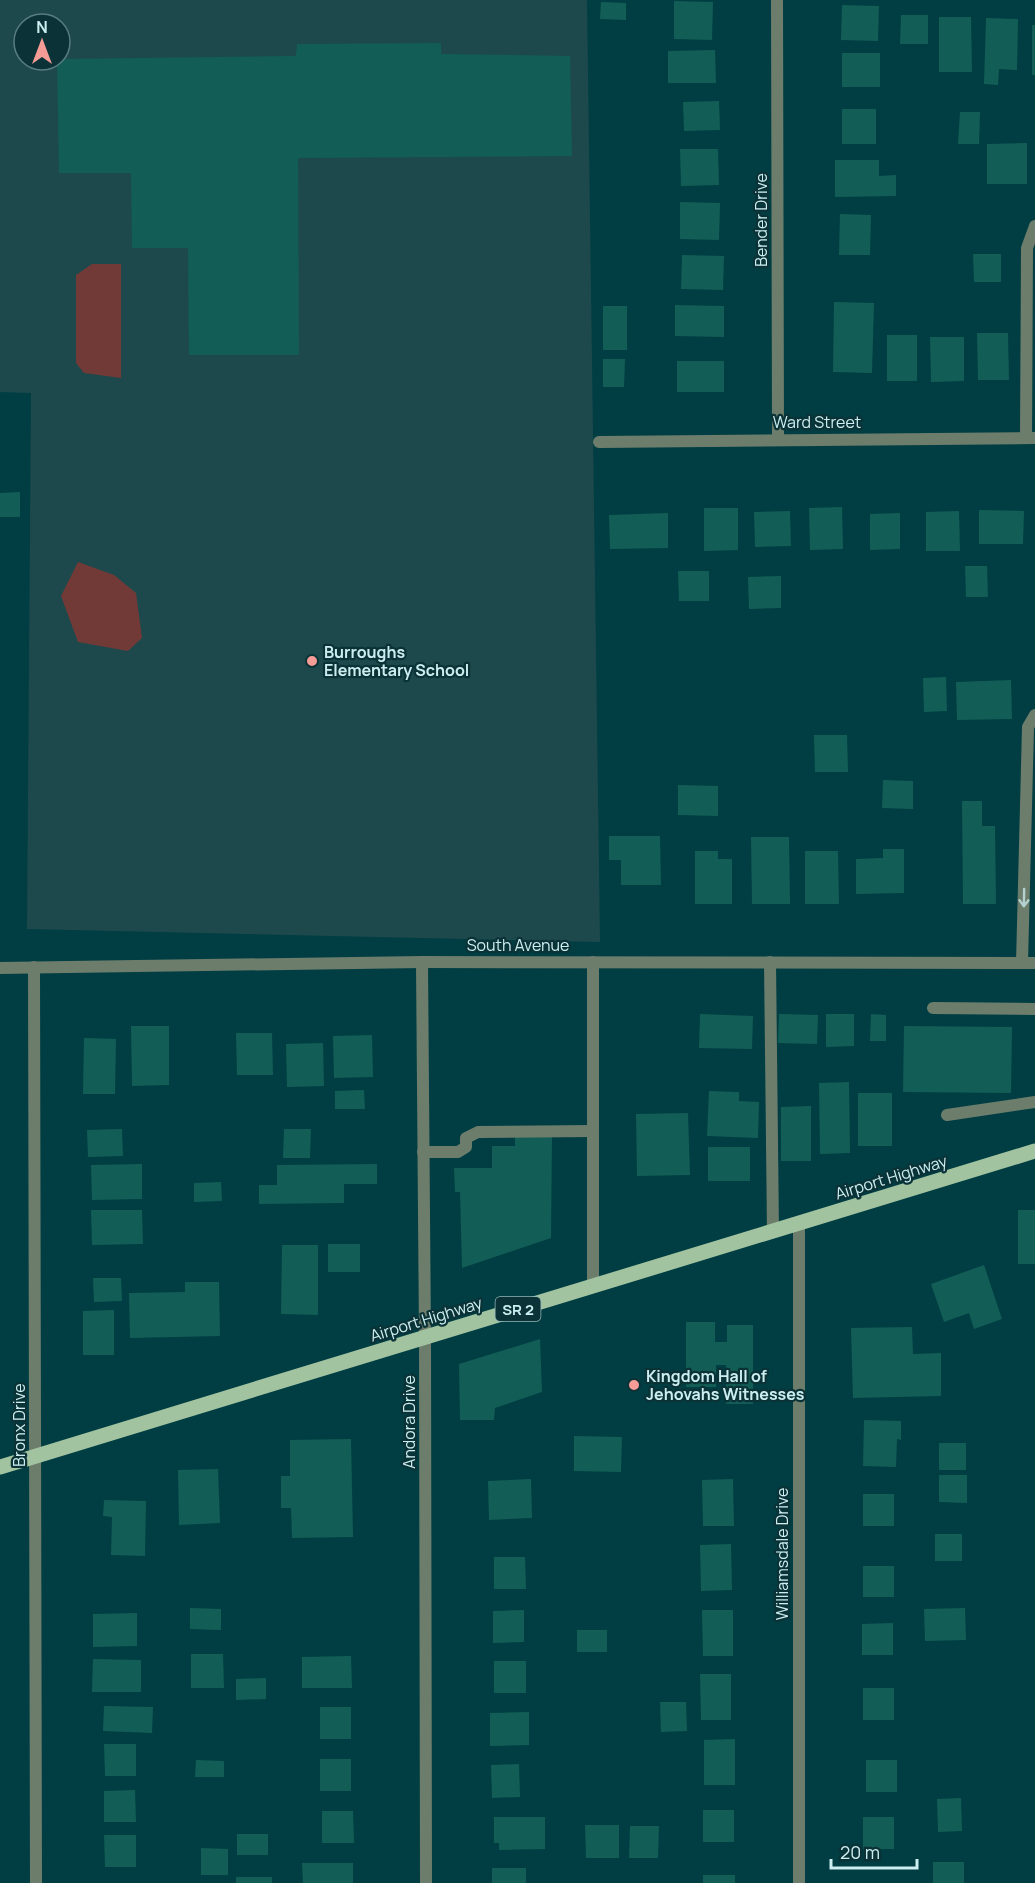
<svg xmlns="http://www.w3.org/2000/svg" width="1035" height="1883" font-family="Manrope,sans-serif">
	<style>
		.built { fill: #1d494d; fill-rule: evenodd }
		.green { fill: #723a37 }
		.building { fill: #125e56 }
		.lines { fill: none; stroke-linecap: round; stroke-linejoin: round }
		.service { stroke: #6d7d6c; stroke-width: 12 }
		.minor { stroke: #6d7d6c; stroke-width: 12 }
		.tertiary { stroke: #6d7d6c; stroke-width: 12 }
		.primary { stroke: #a2c3a0; stroke-width: 15 }
		.oneway { stroke: #b4d2d0 }
		.poi-dot { fill: #f59c96; stroke: #0b3236; stroke-width: 2 }
		.labels { text-anchor: middle; dominant-baseline: central; stroke-width: 4.5; stroke-linejoin: round; paint-order: stroke }
		.shield { fill: #0b3236; stroke: #92b6b9; stroke-width: 1.5 }
		.shield-label { font-size: 15px; font-weight: bold; fill: #cceef1 }
		.street-label { font-size: 16px; fill: #cceef1; stroke: #0b3236 }
		.poi-label { font-size: 16px; font-weight: bold; fill: #cceef1; stroke: #0b3236; text-anchor: start }
	</style>
	<rect width="100%" height="100%" fill="#003e43"/>
	<path class="built" d="M0 0H587L600 942 27 929 31 393 0 392ZM24 24H60V60H24Z"/>
	<g class="green">
		<path d="M92 264H121V378L84 373 76 363V275Z"/>
		<path d="M78 562 114 575 136 593 142 638 128 651 78 642 61 596Z"/>
	</g>
	<g class="building">
		<path d="M674 1 713 2 712 40 674 39Z"/>
		<path d="M601 2 626 3V20L600 19Z"/>
		<path d="M842 5 879 6 878 41 841 40Z"/>
		<path d="M901 15H928V44H900Z"/>
		<path d="M939 17H971L972 72H939Z"/>
		<path d="M986 18 1018 19 1017 70 999 69 998 85 984 84Z"/>
		<rect x="1032" y="25" width="3" height="50"/>
		<path d="M441 43V54L570 56 572 156 298 158 299 355H189L188 248H132L131 173H59L57 60 60 59 296 56 297 44Z"/>
		<path d="M715 50 716 83H668V51Z"/>
		<rect x="842" y="53" width="38" height="34"/>
		<path d="M719 101 720 130 684 131 683 102Z"/>
		<rect x="842" y="109" width="34" height="35"/>
		<path d="M960 112H980L979 144H958Z"/>
		<path d="M1027 143V184H987V144Z"/>
		<path d="M680 149H718L719 185 681 186Z"/>
		<path d="M835 160H879V176L896 175V196L835 197Z"/>
		<path d="M680 202 720 203 719 240 680 239Z"/>
		<path d="M840 214 871 215 870 255H839Z"/>
		<path d="M973 254H1001V282H974Z"/>
		<path d="M682 255 724 256 723 290 681 289Z"/>
		<path d="M834 302 874 303 872 373 833 372Z"/>
		<path d="M675 305 724 306V337L675 336Z"/>
		<rect x="603" y="306" width="24" height="44"/>
		<path d="M977 333H1008L1009 380H978Z"/>
		<rect x="887" y="335" width="30" height="46"/>
		<path d="M930 337H964V381L931 382Z"/>
		<path d="M603 359H625L624 387H603Z"/>
		<rect x="677" y="361" width="47" height="31"/>
		<path d="M20 492V517H0V493Z"/>
		<path d="M842 507 843 549 810 550 809 508Z"/>
		<path d="M704 508H738V550L704 551Z"/>
		<path d="M979 510 1024 511 1023 544H979Z"/>
		<path d="M790 511 791 546 755 547 754 512Z"/>
		<path d="M959 511 960 551H926V512Z"/>
		<path d="M668 513V548L610 549 609 515Z"/>
		<path d="M900 513V549L870 550V514Z"/>
		<path d="M965 566H987L988 597H966Z"/>
		<path d="M678 571H709V601H679Z"/>
		<path d="M781 576V608L749 609 748 577Z"/>
		<path d="M946 677 947 711 924 712 923 678Z"/>
		<path d="M1011 680 1012 719 957 720 956 682Z"/>
		<path d="M814 735H847L848 772H815Z"/>
		<path d="M883 780 913 781V809L882 808Z"/>
		<path d="M678 785 718 786V816L678 815Z"/>
		<path d="M962 801H982V826H995L996 904H963Z"/>
		<path d="M609 836H660L661 885H621V860H609Z"/>
		<path d="M751 837H789L790 904H752Z"/>
		<path d="M883 849H904V893L856 894V859L883 858Z"/>
		<path d="M695 851H718V859H732V904H695Z"/>
		<path d="M805 851H838L839 904H805Z"/>
		<path d="M700 1014 753 1016 752 1049 699 1048Z"/>
		<path d="M779 1014 818 1015 817 1044 778 1043Z"/>
		<path d="M826 1014H854V1046L826 1047Z"/>
		<path d="M871 1014 886 1015V1041H870Z"/>
		<path d="M131 1026H169V1085L132 1086Z"/>
		<path d="M904 1026 1012 1027 1011 1093 903 1092Z"/>
		<path d="M236 1033H272L273 1075H237Z"/>
		<path d="M372 1035 373 1077 334 1078 333 1036Z"/>
		<path d="M84 1038 116 1039 115 1094H83Z"/>
		<path d="M323 1043 324 1086 287 1087 286 1044Z"/>
		<path d="M849 1082 850 1153 820 1154 819 1083Z"/>
		<path d="M364 1090 365 1109H335V1091Z"/>
		<path d="M709 1091 739 1092V1101L759 1102 758 1138 707 1136Z"/>
		<rect x="858" y="1093" width="34" height="53"/>
		<path d="M811 1106V1161H781V1107Z"/>
		<path d="M688 1113 690 1175 637 1176 636 1114Z"/>
		<path d="M122 1129 123 1156 88 1157 87 1130Z"/>
		<path d="M284 1129H311L310 1158H283Z"/>
		<path d="M552 1134 551 1238 462 1268 460 1192H455L454 1168H492V1146H515V1135Z"/>
		<rect x="708" y="1147" width="42" height="34"/>
		<path d="M142 1164V1199L92 1200 91 1165Z"/>
		<path d="M377 1164V1184H344V1203L259 1204V1185H277V1165Z"/>
		<path d="M221 1182 222 1201 194 1202V1183Z"/>
		<path d="M91 1210H142L143 1244 92 1245Z"/>
		<rect x="1018" y="1210" width="17" height="54"/>
		<rect x="328" y="1244" width="32" height="28"/>
		<path d="M282 1245H318V1315L281 1314Z"/>
		<path d="M984 1265 1002 1319 974 1329 969 1313 944 1322 931 1284Z"/>
		<path d="M93 1278H121L122 1301 94 1302Z"/>
		<path d="M185 1282H219L220 1336 130 1338 129 1293 185 1292Z"/>
		<path d="M114 1310V1355H83V1311Z"/>
		<path d="M686 1322H715V1342H727V1325H753V1404H726V1365H716V1387H686Z"/>
		<path d="M912 1327 913 1354 941 1353V1396L853 1398 851 1328Z"/>
		<path d="M540 1339 542 1392 495 1408 494 1420H460L459 1364Z"/>
		<path d="M864 1420 901 1421V1440L897 1439 896 1467 863 1466Z"/>
		<path d="M574 1436 622 1437 621 1472 574 1471Z"/>
		<path d="M351 1439 353 1537 292 1538 291 1508H281V1476H290V1440Z"/>
		<rect x="939" y="1443" width="27" height="27"/>
		<path d="M218 1469 220 1523 179 1525 178 1470Z"/>
		<path d="M939 1475H967V1503L939 1502Z"/>
		<path d="M531 1479 532 1518 489 1520 488 1481Z"/>
		<path d="M733 1479 734 1526H703L702 1480Z"/>
		<rect x="863" y="1494" width="31" height="32"/>
		<path d="M104 1500 146 1501 145 1556 111 1555 112 1517 103 1516Z"/>
		<rect x="935" y="1534" width="27" height="27"/>
		<path d="M731 1544 732 1590 701 1591 700 1545Z"/>
		<path d="M494 1557H525L526 1589H494Z"/>
		<rect x="863" y="1566" width="31" height="31"/>
		<path d="M190 1608 221 1609V1630L190 1629Z"/>
		<path d="M965 1608 966 1640 925 1641 924 1609Z"/>
		<path d="M524 1610V1642L493 1643V1611Z"/>
		<path d="M702 1610H733V1656H703Z"/>
		<path d="M137 1613V1646L93 1647V1614Z"/>
		<path d="M893 1623V1655H862V1624Z"/>
		<rect x="577" y="1630" width="30" height="22"/>
		<path d="M191 1654H223L224 1688H191Z"/>
		<path d="M351 1656 352 1688H302V1657Z"/>
		<path d="M93 1659 141 1660V1692H92Z"/>
		<rect x="494" y="1661" width="32" height="32"/>
		<path d="M700 1674H731V1720H701Z"/>
		<path d="M266 1678V1699L236 1700V1679Z"/>
		<rect x="863" y="1688" width="31" height="32"/>
		<path d="M660 1702H686L687 1731 661 1732Z"/>
		<path d="M104 1706 153 1707 152 1733 103 1731Z"/>
		<rect x="320" y="1707" width="31" height="32"/>
		<path d="M529 1712V1745L490 1746V1713Z"/>
		<path d="M735 1739V1785H704V1740Z"/>
		<path d="M104 1744H136V1776H105Z"/>
		<rect x="320" y="1759" width="31" height="32"/>
		<path d="M196 1760 224 1761V1777H195Z"/>
		<rect x="866" y="1760" width="31" height="32"/>
		<path d="M519 1764 520 1797 492 1798 491 1765Z"/>
		<path d="M135 1790 136 1822H104V1791Z"/>
		<path d="M961 1798 962 1831 938 1832 937 1799Z"/>
		<rect x="703" y="1810" width="31" height="32"/>
		<path d="M322 1811H353L354 1843H322Z"/>
		<path d="M494 1817H545V1849L499 1850V1843H494Z"/>
		<rect x="863" y="1817" width="31" height="32"/>
		<path d="M585 1825H619V1858H586Z"/>
		<path d="M630 1826H659L658 1858H629Z"/>
		<rect x="237" y="1834" width="31" height="21"/>
		<path d="M104 1835H136V1867H105Z"/>
		<path d="M201 1848 228 1849V1875H201Z"/>
		<rect x="933" y="1862" width="31" height="21"/>
		<path d="M302 1863H353V1883H303Z"/>
		<rect x="492" y="1868" width="34" height="15"/>
		<rect x="703" y="1875" width="32" height="8"/>
		<rect x="236" y="1877" width="36" height="6"/>
	</g>
	<g class="lines">
		<g class="service">
			<path d="M1026 438 1027 248 1035 226"/>
			<path d="M593 962V1286"/>
			<path d="M770 962 773 1232"/>
			<path d="M1022 963 1028 727 1035 715"/>
			<path d="M933 1008 1035 1009"/>
			<path d="M947 1115 1035 1102"/>
			<path d="M423 1152H458L466 1147V1138L478 1132 593 1131"/>
		</g>
		<g class="minor">
			<path d="M777 0 778 439"/>
			<path d="M599 442 1035 438"/>
			<path d="M422 962 425 1338 426 1883"/>
			<path d="M34 967 36 1883"/>
			<path d="M799 1224V1883"/>
		</g>
		<path class="tertiary" d="M0 968 422 962 1035 963"/>
		<path class="primary" d="M0 1467 1035 1151"/>
	</g>
	<defs><path id="oneway-shaft" d="M-6 0H5M1.5-3L5.5 0L1.5 3" fill="none" stroke-width="1.6" stroke-linecap="round" stroke-linejoin="round" transform="scale(1.5)"/></defs>
	<use class="oneway" href="#oneway-shaft" transform="translate(1024 898) rotate(91)"/>
	<g class="poi-dot">
		<circle cx="312" cy="661" r="6"/>
		<circle cx="634" cy="1385" r="6"/>
	</g>
	<g class="labels">
		<rect class="shield" x="495.5" y="1297" width="45" height="24" rx="4.5"/>
		<g class="shield-label">
			<text x="518" y="1309">SR 2</text>
		</g>
		<g class="street-label">
			<text transform="translate(761 220) rotate(-90)">Bender Drive</text>
			<text x="817" y="422">Ward Street</text>
			<text x="518" y="945">South Avenue</text>
			<text transform="translate(891 1177) rotate(-17)">Airport Highway</text>
			<text transform="translate(426 1319) rotate(-17)">Airport Highway</text>
			<text transform="translate(409 1422) rotate(-90)">Andora Drive</text>
			<text transform="translate(19 1425) rotate(-90)">Bronx Drive</text>
			<text transform="translate(782 1554) rotate(-90)">Williamsdale Drive</text>
		</g>
		<g class="poi-label">
			<text x="324" y="652">Burroughs<tspan x="324" dy="18">Elementary School</tspan></text>
			<text x="646" y="1376">Kingdom Hall of<tspan x="646" dy="18">Jehovahs Witnesses</tspan></text>
		</g>
	</g>
	<g transform="translate(42 42)"><circle r="28" fill="#0b3236" stroke="#587d81" stroke-width="1.5"/>
	<path d="M0-4.5L10 22L0 15L-10 22Z" fill="#f59c96"/>
	<text y="-9" font-size="16" font-weight="bold" text-anchor="middle" fill="#cceef1">N</text>
	</g>
	<path d="M831 1859v9h86v-9" fill="none" stroke="#cceef1" stroke-width="3"/>
	<text x="840" y="1859" font-size="18" fill="#cceef1" stroke="#0b3236" stroke-width="4.5" paint-order="stroke">20 m</text>
</svg>
